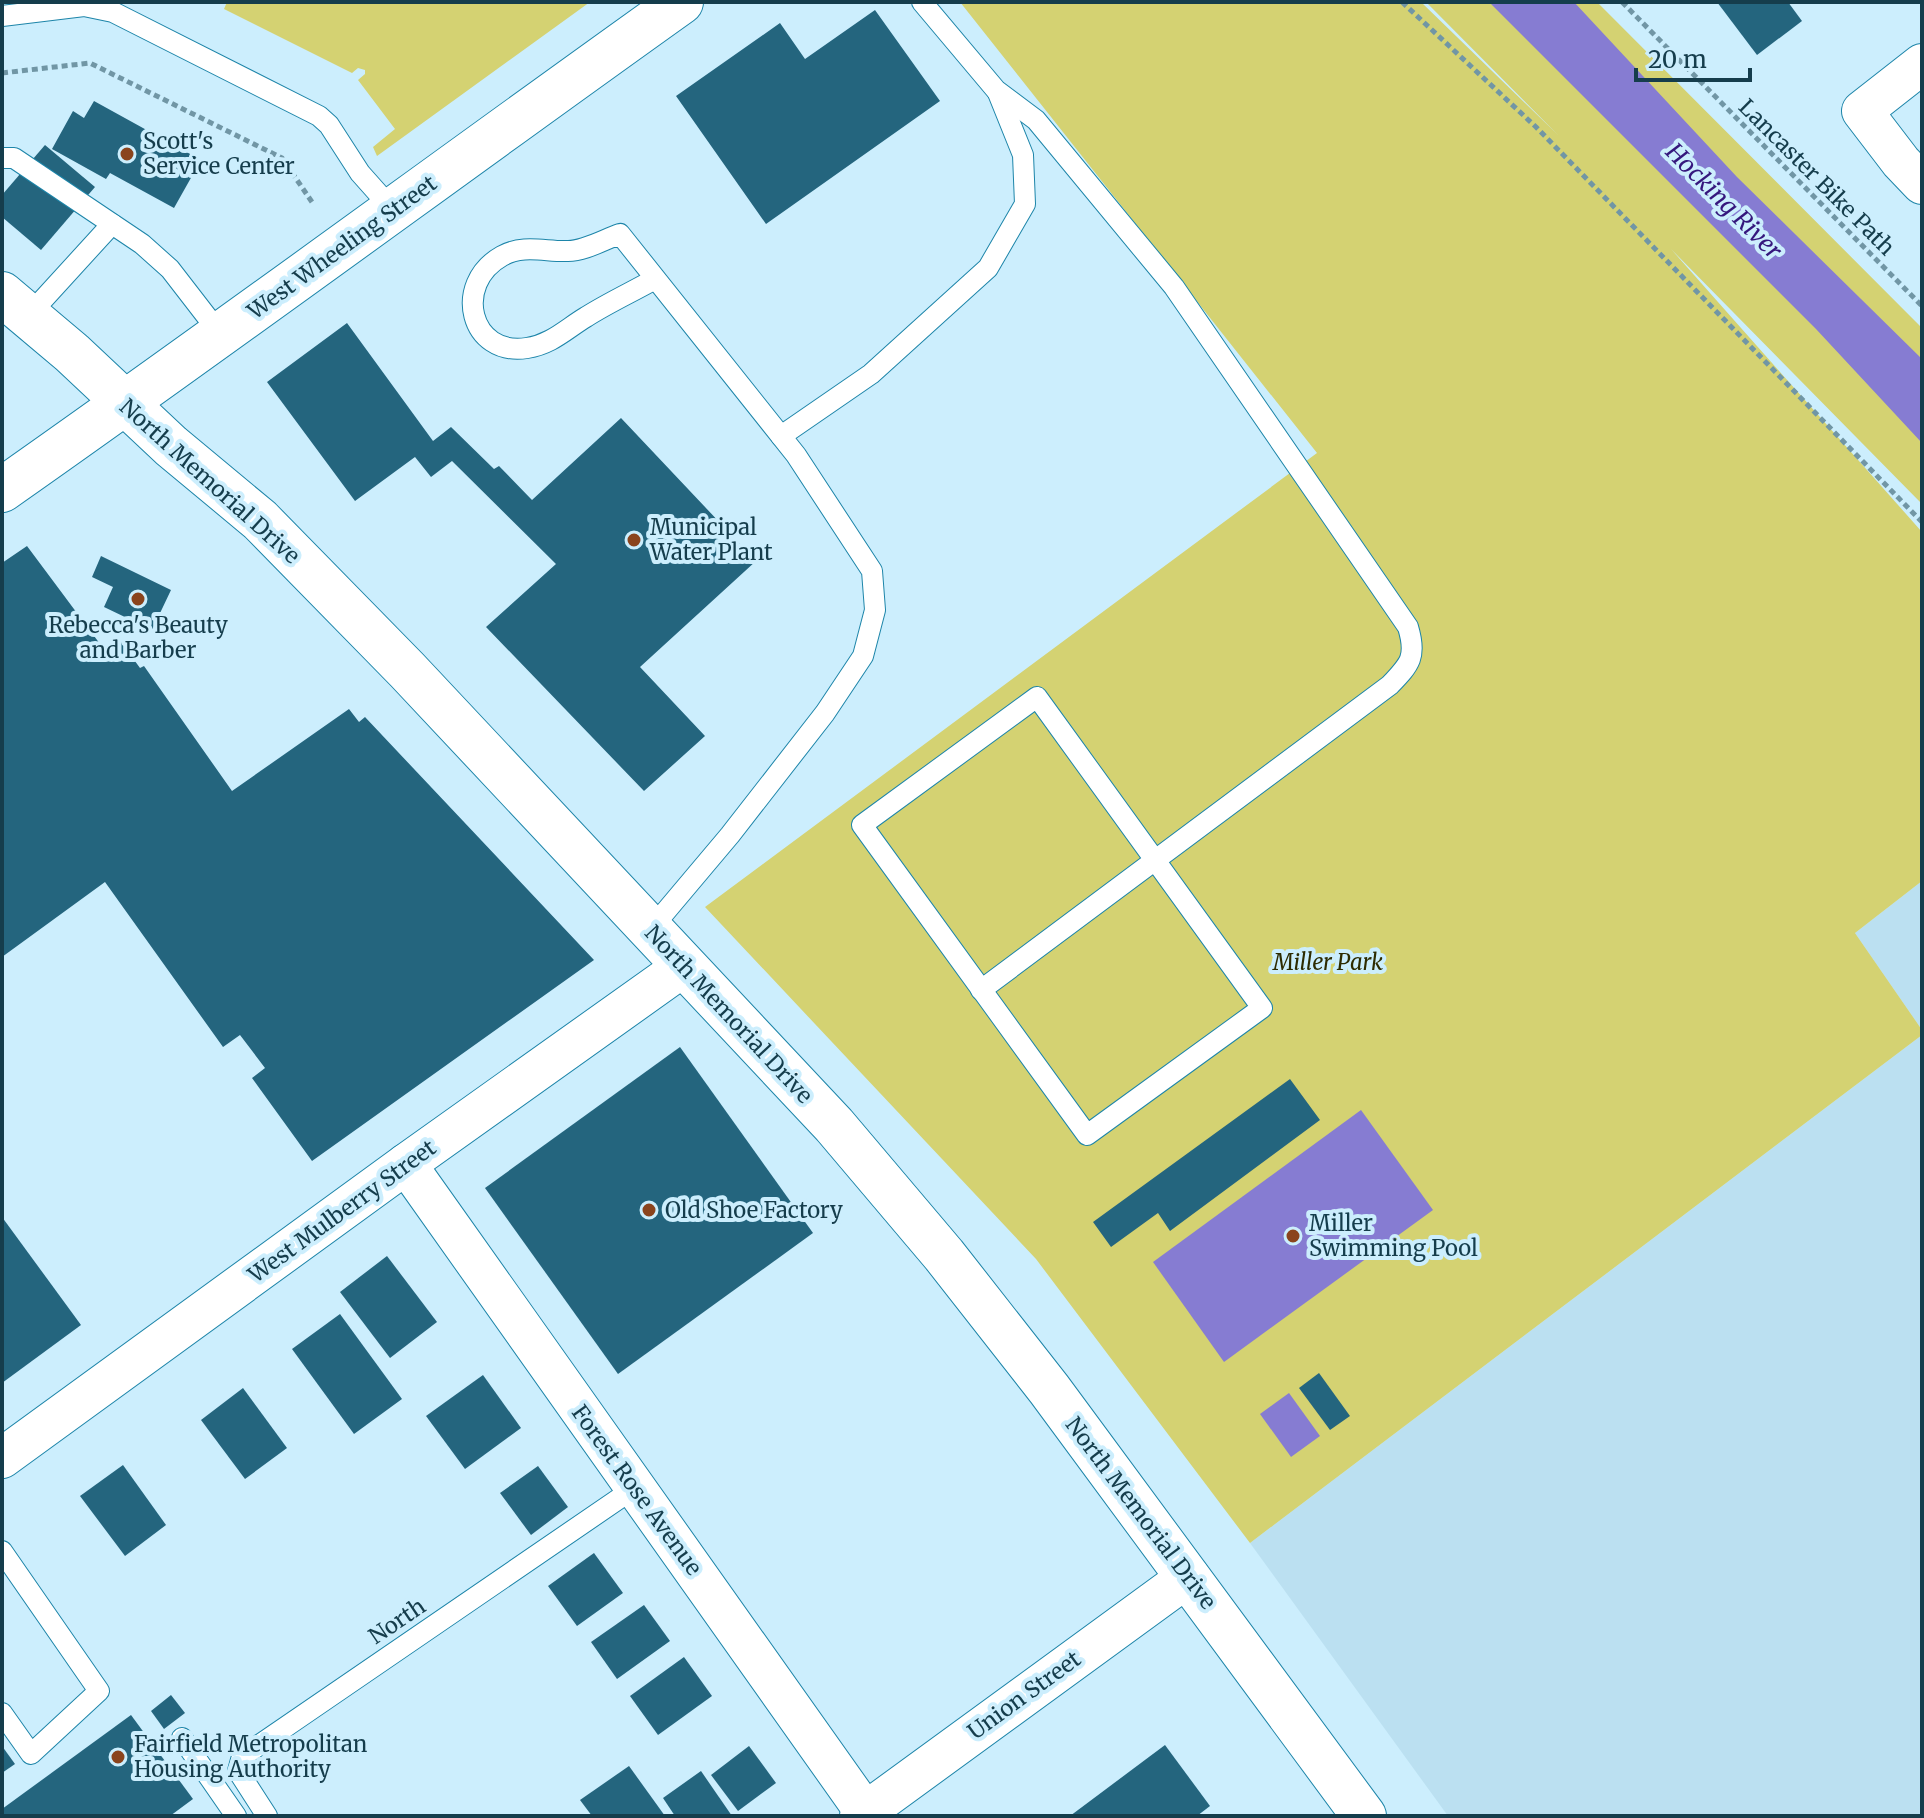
<svg xmlns="http://www.w3.org/2000/svg" width="1924" height="1818" font-family="Merriweather,serif">
	<style>
		.built { fill: #bbe0f1 }
		.green { fill: #d4d272 }
		.water { fill: #867cd2 }
		.building { fill: #24657e }
		.lines { fill: none; stroke-linecap: round; stroke-linejoin: round }
		.service-casing { stroke: #1d85a9; stroke-width: 22 }
		.minor-casing { stroke: #1d85a9; stroke-width: 42 }
		.tertiary-casing { stroke: #1d85a9; stroke-width: 46 }
		.primary-casing { stroke: #1d85a9; stroke-width: 46 }
		.path { stroke: #7196a5; stroke-width: 5; stroke-dasharray: 6 4; stroke-linecap: butt }
		.service { stroke: #fff; stroke-width: 20 }
		.minor { stroke: #fff; stroke-width: 40 }
		.tertiary { stroke: #fff; stroke-width: 44 }
		.primary { stroke: #fff; stroke-width: 44 }
		.poi-dot { fill: #8a441d; stroke: #cceefd; stroke-width: 3 }
		.labels { text-anchor: middle; dominant-baseline: central; stroke-width: 8; stroke-linejoin: round; paint-order: stroke }
		.poi-label { font-size: 22px; fill: #153d4c; stroke: #cceefd; text-anchor: start }
		.street-label { font-size: 22px; fill: #153d4c; stroke: #cceefd }
		.park-label { font-size: 22px; font-style: italic; fill: #2d2b00; stroke: #cceefd }
		.water-label { font-size: 24px; font-style: italic; fill: #35177d; stroke: #cceefd }
	</style>
	<rect width="100%" height="100%" fill="#cceefd"/>
	<g class="built">
		<path d="M1922 881V1030L1855 933Z"/>
		<path d="M1922 1035V1816H1448L1250 1543Z"/>
	</g>
	<g class="green">
		<path d="M227 2H590L377 156 373 147 395 129 358 80 365 74V70L358 68 352 73 224 9Z"/>
		<path d="M960 2H1421L1558 135 1426 2H1597L1922 328V504L1671 249 1922 532V881L1855 933 1922 1030V1035L1250 1543 1036 1259 705 907 1317 453Z"/>
	</g>
	<g class="water">
		<path d="M1489 2H1574L1737 177 1922 359V443L1816 329Z"/>
		<path d="M1361 1110 1433 1210 1224 1362 1153 1262Z"/>
		<path d="M1289 1393 1320 1436 1291 1457 1260 1414Z"/>
	</g>
	<g class="building">
		<path d="M1717 2H1788L1802 21 1757 55Z"/>
		<path d="M875 10 940 101 766 224 676 96 780 23 805 59Z"/>
		<path d="M94 101 201 160 174 208 110 173 106 179 52 149 73 111 84 118Z"/>
		<path d="M45 145 95 187 41 250 2 217V195Z"/>
		<path d="M347 323 433 441 451 427 494 469 499 466 532 500 621 418 756 561 640 667 705 736 644 791 486 627 556 564 452 461 431 477 415 457 355 501 267 382Z"/>
		<path d="M27 546 106 652 121 642 140 668 144 666 232 791 349 709 359 722 365 717 594 960 312 1161 252 1078 265 1068 240 1035 223 1047 105 882 2 957V563Z"/>
		<path d="M101 556 171 590 152 630 104 607 113 587 92 577Z"/>
		<path d="M680 1047 813 1233 618 1374 485 1188Z"/>
		<path d="M1290 1079 1320 1120 1170 1231 1158 1213 1111 1247 1093 1222Z"/>
		<path d="M2 1217 81 1325 2 1383Z"/>
		<path d="M387 1256 437 1322 390 1358 340 1292Z"/>
		<path d="M340 1314 402 1399 354 1434 292 1349Z"/>
		<path d="M1319 1373 1350 1416 1330 1430 1299 1388Z"/>
		<path d="M483 1375 521 1428 465 1469 426 1416Z"/>
		<path d="M243 1388 287 1448 245 1479 201 1420Z"/>
		<path d="M123 1465 166 1525 125 1556 80 1496Z"/>
		<path d="M538 1466 568 1507 531 1535 500 1493Z"/>
		<path d="M594 1553 623 1593 577 1626 548 1586Z"/>
		<path d="M644 1605 670 1641 617 1679 591 1642Z"/>
		<path d="M684 1657 712 1696 658 1735 630 1696Z"/>
		<path d="M171 1695 185 1713 164 1729 151 1711Z"/>
		<path d="M131 1715 193 1799 170 1816H2V1809Z"/>
		<path d="M1165 1745 1210 1806 1197 1816H1070Z"/>
		<path d="M2 1746 15 1764 2 1773Z"/>
		<path d="M749 1746 776 1783 738 1811 711 1775Z"/>
		<path d="M629 1766 665 1816H592L580 1800Z"/>
		<path d="M701 1771 732 1816H675L663 1798Z"/>
	</g>
	<g class="lines">
		<defs>
			<g id="service">
				<path d="M922 2 996 90 1036 120 1174 287 1408 627C1417 657 1410 664 1390 685L981 990"/>
				<path d="M2 16 84 6 113 12 319 116 329 125 360 173 392 209"/>
				<path d="M2 158H14L142 244 170 269 221 335"/>
				<path d="M28 316 112 224"/>
				<path d="M781 436 871 374 988 268 1025 204 1023 155 998 93"/>
				<path d="M1037 697 1262 1008 1087 1135 862 825Z"/>
				<path d="M650 930 730 835 825 713 863 656 875 610 872 571 796 455 620 234C605 239 585 251 568 251 546 252 523 244 502 256 452 284 470 357 527 348 552 344 566 329 586 317 608 303 632 292 655 279"/>
				<path d="M2 1551 99 1691 31 1754 2 1713"/>
				<path d="M182 1738 236 1816"/>
				<path d="M267 1816 238 1771 241 1760 246 1754 636 1487"/>
			</g>
			<g id="minor">
				<path d="M1922 64 1862 111 1901 162 1922 184"/>
				<path d="M406 1164 868 1816"/>
				<path d="M2 1458 406 1164 684 966"/>
				<path d="M860 1816 1189 1576"/>
			</g>
			<path id="tertiary" d="M2 490C230 330 454 164 681 2"/>
			<path id="primary" d="M2 294 72 353 171 446 260 520 407 670 834 1125 944 1255 1049 1389 1364 1816"/>
		</defs>
		<use href="#service" class="service-casing"/>
		<use href="#minor" class="minor-casing"/>
		<use href="#tertiary" class="tertiary-casing"/>
		<use href="#primary" class="primary-casing"/>
		<g class="path">
			<path d="M1402 2 1536 127 1922 522"/>
			<path d="M1622 2 1922 306"/>
			<path d="M2 73 90 63 282 158 314 205"/>
		</g>
		<use href="#service" class="service"/>
		<use href="#minor" class="minor"/>
		<use href="#tertiary" class="tertiary"/>
		<use href="#primary" class="primary"/>
	</g>
	<g class="poi-dot">
		<circle cx="127" cy="154" r="8"/>
		<circle cx="634" cy="540" r="8"/>
		<circle cx="138" cy="599" r="8"/>
		<circle cx="649" cy="1210" r="8"/>
		<circle cx="1293" cy="1236" r="8"/>
		<circle cx="118" cy="1757" r="8"/>
	</g>
	<g class="labels">
		<g class="poi-label">
			<text x="143" y="141">Scott's<tspan x="143" dy="25">Service Center</tspan></text>
			<text x="650" y="527">Municipal<tspan x="650" dy="25">Water Plant</tspan></text>
			<text x="138" y="625" text-anchor="middle">Rebecca's Beauty<tspan x="138" dy="25">and Barber</tspan></text>
			<text x="665" y="1210">Old Shoe Factory</text>
			<text x="1309" y="1223">Miller<tspan x="1309" dy="25">Swimming Pool</tspan></text>
			<text x="134" y="1744">Fairfield Metropolitan<tspan x="134" dy="25">Housing Authority</tspan></text>
		</g>
		<g class="street-label">
			<text transform="translate(1817 177) rotate(45)">Lancaster Bike Path</text>
			<text transform="translate(342 247) rotate(-36)">West Wheeling Street</text>
			<text transform="translate(210 481) rotate(42)">North Memorial Drive</text>
			<text transform="translate(729 1014) rotate(47)">North Memorial Drive</text>
			<text transform="translate(342 1211) rotate(-36)">West Mulberry Street</text>
			<text transform="translate(637 1490) rotate(54)">Forest Rose Avenue</text>
			<text transform="translate(1141 1513) rotate(53)">North Memorial Drive</text>
			<text transform="translate(397 1621) rotate(-34)">North</text>
			<text transform="translate(1024 1695) rotate(-36)">Union Street</text>
		</g>
		<g class="park-label">
			<text x="1328" y="962">Miller Park</text>
		</g>
		<g class="water-label">
			<text transform="translate(1724 201) rotate(45)">Hocking River</text>
		</g>
	</g>
	<rect width="1924" height="1818" fill="none" stroke="#153d4c" stroke-width="8"/>
	<path d="M1636 68v12h114v-12" fill="none" stroke="#153d4c" stroke-width="4"/>
	<text x="1648" y="68" font-size="24" fill="#153d4c" stroke="#cceefd" stroke-width="6" paint-order="stroke">20 m</text>
</svg>
